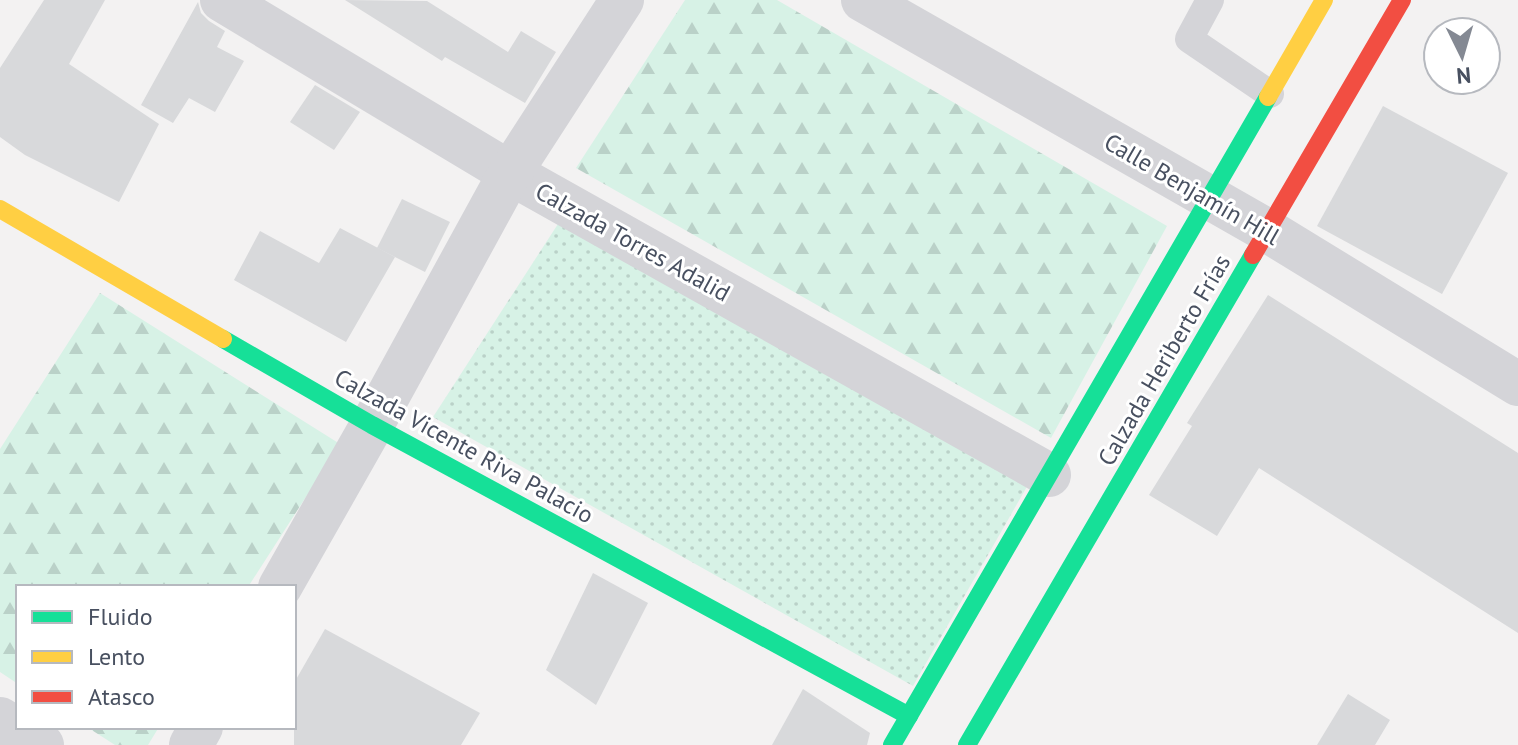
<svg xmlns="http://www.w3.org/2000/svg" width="1518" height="745" font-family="'PT Sans',sans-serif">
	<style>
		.grass { fill: url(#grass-dots) }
		.forest { fill: url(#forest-firs) }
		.building { fill: #d8d9db }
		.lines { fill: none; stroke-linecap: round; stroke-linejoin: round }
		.lane { stroke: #d4d4d8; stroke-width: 28 }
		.street { stroke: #d4d4d8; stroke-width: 44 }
		.fast { stroke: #16e098; stroke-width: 18 }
		.slow { stroke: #ffcf43; stroke-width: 18 }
		.jam { stroke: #f24e42; stroke-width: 18 }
		.labels { text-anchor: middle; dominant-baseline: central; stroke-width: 6; stroke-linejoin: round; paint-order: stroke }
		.street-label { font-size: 24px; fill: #485060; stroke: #fff }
	</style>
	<defs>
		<pattern id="grass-dots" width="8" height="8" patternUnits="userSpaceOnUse" patternTransform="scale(2)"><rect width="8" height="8" fill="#d7f2e6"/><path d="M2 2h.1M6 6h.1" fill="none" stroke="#bad1c8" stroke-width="1.8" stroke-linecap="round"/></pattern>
		<pattern id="forest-firs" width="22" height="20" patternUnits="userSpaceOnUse" patternTransform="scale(2)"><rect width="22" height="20" fill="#d7f2e6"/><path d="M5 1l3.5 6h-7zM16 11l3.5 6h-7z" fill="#bad1c8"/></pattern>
	</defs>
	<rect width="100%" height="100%" fill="#f3f2f2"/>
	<path class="grass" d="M580 190 1033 476 913 686 433 417Z"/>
	<g class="forest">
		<path d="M685 0H777L1167 226 1051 438 576 168Z"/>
		<path d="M100 293 340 444 248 587H18V684L0 672V449Z"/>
		<path d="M87 727H159L148 745H115Z"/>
	</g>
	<g class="building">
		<path d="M44 0H105L69 64 159 124 119 202 25 155 0 137V68Z"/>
		<path d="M345 0 427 1 508 52 521 31 556 52 525 103 445 57 442 61Z"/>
		<path d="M198 2 201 13 209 21 225 31 217 47 244 61 215 112 189 98 173 123 141 105Z"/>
		<path d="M315 85 360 112 334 150 290 122Z"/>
		<path d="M1383 106 1508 173 1442 294 1317 226Z"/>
		<path d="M402 199 450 222 425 272 377 248Z"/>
		<path d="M340 228 395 257 346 342 234 280 260 231 319 263Z"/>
		<path d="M1268 295 1518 453V633L1259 468 1217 536 1149 495 1192 426 1187 423Z"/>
		<path d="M593 573 648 603 596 705 546 670Z"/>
		<path d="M325 629 480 713 461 745H294V683Z"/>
		<path d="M803 689 870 733 867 745H772Z"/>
		<path d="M1348 694 1390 720 1375 745H1317Z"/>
	</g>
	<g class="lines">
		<path class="lane" d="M1210 0 1189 39 1270 94"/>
		<g class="street">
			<path d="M222 0 510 173 1049 475"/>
			<path d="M863 0 1268 231 1518 384"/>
			<path d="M280 587 372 425 510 173 622 0"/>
			<path d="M0 719 42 745"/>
			<path d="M191 745 201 727"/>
		</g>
		<g class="fast">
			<path d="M223 339 372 425 909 716"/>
			<path d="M892 745 1268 97"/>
			<path d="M967 745 1253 255"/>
		</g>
		<g class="slow">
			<path d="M1268 97 1324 0"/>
			<path d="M0 209 223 339"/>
		</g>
		<path class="jam" d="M1253 255 1402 0"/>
	</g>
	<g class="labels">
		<g class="street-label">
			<text transform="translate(1192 189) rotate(30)">Calle Benjamín Hill</text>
			<text transform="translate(633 242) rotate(29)">Calzada Torres Adalid</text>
			<text transform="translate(1164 360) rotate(-60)">Calzada Heriberto Frías</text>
			<text transform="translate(464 446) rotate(29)">Calzada Vicente Riva Palacio</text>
		</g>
	</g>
	<rect x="16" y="585" width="280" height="144" fill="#ffffff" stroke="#b6b9bf" stroke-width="2"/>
	<rect x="32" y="611" width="40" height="12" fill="#16e098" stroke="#b6b9bf" stroke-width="2"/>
	<text x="88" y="625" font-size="24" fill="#485060">Fluido</text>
	<rect x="32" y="651" width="40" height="12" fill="#ffcf43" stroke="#b6b9bf" stroke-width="2"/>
	<text x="88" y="665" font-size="24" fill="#485060">Lento</text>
	<rect x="32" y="691" width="40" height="12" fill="#f24e42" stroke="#b6b9bf" stroke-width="2"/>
	<text x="88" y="705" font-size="24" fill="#485060">Atasco</text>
	<g transform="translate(1462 56) rotate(175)"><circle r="38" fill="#ffffff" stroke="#b6b9bf" stroke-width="2"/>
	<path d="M0-6L14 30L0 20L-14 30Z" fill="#848993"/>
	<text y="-12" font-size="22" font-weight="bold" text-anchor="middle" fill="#485060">N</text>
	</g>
</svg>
